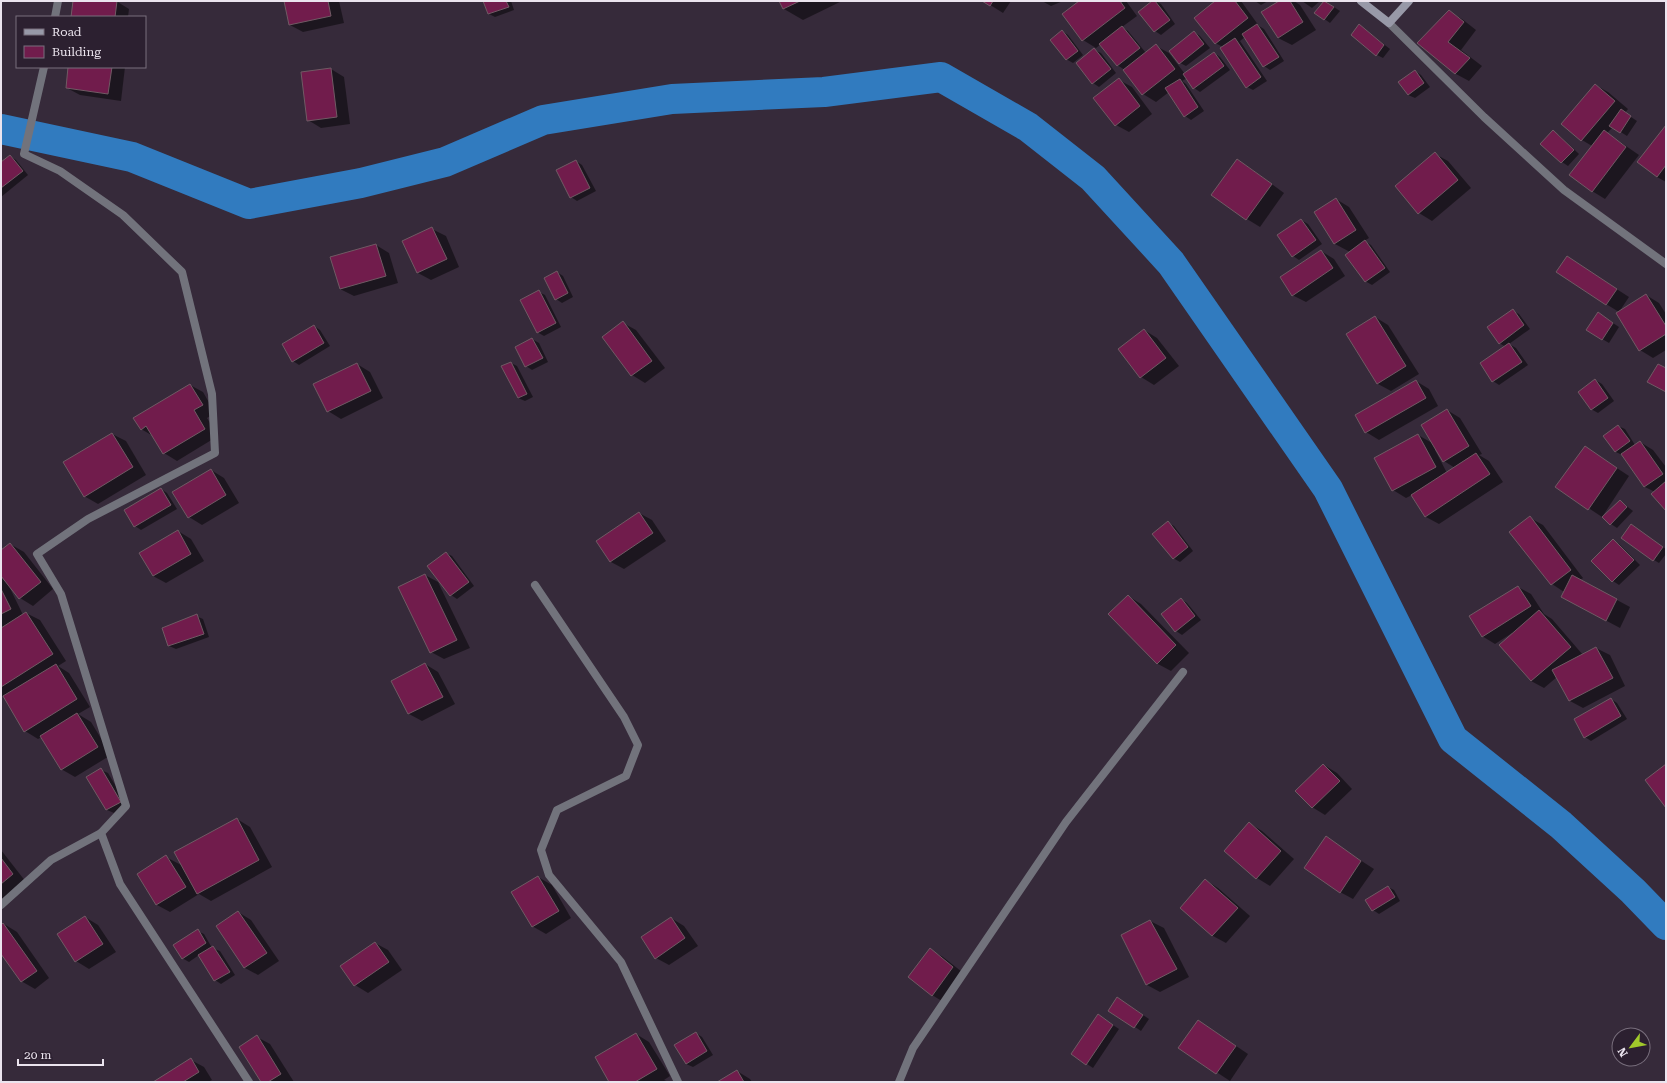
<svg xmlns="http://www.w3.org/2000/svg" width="1667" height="1083" font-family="'Roboto Serif',serif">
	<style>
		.shadow { fill: #0007; fill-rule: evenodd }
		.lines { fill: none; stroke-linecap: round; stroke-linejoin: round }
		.canal { stroke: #317bbf; stroke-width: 30 }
		.building { fill: #711c4c; stroke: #705a64 }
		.minor { stroke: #72737c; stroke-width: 8 }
		.tertiary { stroke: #72737c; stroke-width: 8 }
		.secondary { stroke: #9899a8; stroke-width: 8 }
	</style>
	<rect width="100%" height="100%" fill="#362a3a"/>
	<g class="shadow">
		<path d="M74 1H116L129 9 128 17H72Z"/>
		<path d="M285 1H339L344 23 303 32 290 25Z"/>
		<path d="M484 1H511L514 10 495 17 489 14Z"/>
		<path d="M780 1H842L803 20 784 9Z"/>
		<path d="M984 1H1011L1003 13Z"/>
		<path d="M1042 1H1063L1051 6Z"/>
		<path d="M1080 1H1126L1137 16 1122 27 1128 31 1146 53 1156 46 1169 53 1185 74 1214 53 1220 57 1230 70 1200 92 1194 88 1187 78 1182 81 1186 84 1204 111 1191 120 1185 116 1169 92 1156 102 1143 94 1125 70 1117 65 1101 44 1096 48 1083 40Z"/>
		<path d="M1154 1 1161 4 1175 24 1161 35 1155 31Z"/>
		<path d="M1217 1H1241L1259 26 1264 29 1284 61 1270 70 1264 66 1245 37 1240 41 1267 81 1253 90 1247 87 1223 47 1215 43Z"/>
		<path d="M1255 1H1268L1261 5Z"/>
		<path d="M1280 1H1294L1300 5 1316 30 1292 45 1278 38Z"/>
		<path d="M1302 1H1320L1312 8Z"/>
		<path d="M1325 1 1340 11 1330 23 1316 13Z"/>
		<path d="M1449 12 1462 19 1476 30 1461 50 1482 66 1469 81 1456 74 1418 43Z"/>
		<path d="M1359 25 1390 49 1383 58 1377 55Z"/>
		<path d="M1062 31 1068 35 1083 55 1073 63 1066 59Z"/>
		<path d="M1194 32 1200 36 1210 48 1186 66 1180 63Z"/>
		<path d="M1094 50 1101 53 1116 73 1099 87 1093 83Z"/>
		<path d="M69 67H125L121 101 80 95 67 88Z"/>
		<path d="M331 69 344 77 350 124 321 128 308 120Z"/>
		<path d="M1415 71 1421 75 1430 87 1415 98 1408 95Z"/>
		<path d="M1119 80 1132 87 1152 114 1129 132 1116 125Z"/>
		<path d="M1595 85 1608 92 1628 109 1625 113 1637 121 1627 136 1613 127 1607 133 1639 155 1605 199 1592 191V146L1582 140Z"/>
		<path d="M1666 127V182L1657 177Z"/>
		<path d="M1553 132 1559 135 1579 154 1568 166 1562 162 1542 144Z"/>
		<path d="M1435 154 1448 161 1471 188 1432 221 1419 213Z"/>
		<path d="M10 156 16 160 28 175 1 197V163Z"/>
		<path d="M1237 160 1250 168 1284 193 1260 227 1247 219Z"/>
		<path d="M576 161 582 165 596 191 577 201 571 197Z"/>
		<path d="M1336 199 1349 207 1369 238 1364 241 1371 245 1390 272 1372 285 1365 281 1350 252 1335 244 1315 212Z"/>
		<path d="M1301 220 1308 224 1322 244 1299 260 1293 256Z"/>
		<path d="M432 229 446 236 459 267 431 280 418 273 403 242Z"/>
		<path d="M376 245 389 253 398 283 354 296 340 289Z"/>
		<path d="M1321 251 1334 259 1345 276 1306 302 1292 295Z"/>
		<path d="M1567 257 1629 297 1619 312 1606 304Z"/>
		<path d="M557 272 563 276 573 297 562 303 556 299Z"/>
		<path d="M539 292 545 295 561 327 544 336 537 332Z"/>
		<path d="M1646 295 1659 303 1666 314V350L1653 358 1640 350Z"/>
		<path d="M1513 311 1519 314 1530 329 1509 344 1516 348 1528 365 1499 385 1493 381 1506 347 1499 343Z"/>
		<path d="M1375 317 1388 325 1419 374 1391 391 1378 384 1347 335Z"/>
		<path d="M1604 317 1619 327 1609 343 1587 330Z"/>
		<path d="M623 323 636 330 665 368 645 383 632 375 603 338Z"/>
		<path d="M314 326 320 330 330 346 299 365 293 361Z"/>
		<path d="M1144 330 1157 338 1179 366 1154 385 1141 377Z"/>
		<path d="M532 339 539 343 548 362 532 370 526 366Z"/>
		<path d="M511 363 517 366 533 397 525 401 518 398Z"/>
		<path d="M357 364 370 372 383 398 341 419 328 411Z"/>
		<path d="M1595 380 1602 384 1614 401 1598 413 1591 409Z"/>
		<path d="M1416 381 1429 389 1438 406 1379 440 1366 432Z"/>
		<path d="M190 385 203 392 215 413 207 418 218 436 177 461 164 453 153 436 141 429Z"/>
		<path d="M1447 410 1460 418 1482 454 1479 455 1489 461 1503 482 1439 524 1426 517 1412 495 1406 498 1393 490 1418 435 1434 444ZM1436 449 1444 461 1455 468 1447 473 1435 450Z"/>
		<path d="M1618 426 1625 429 1635 445 1640 442 1653 450 1666 467V509L1655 492 1645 487 1622 455 1616 452Z"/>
		<path d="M112 434 126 441 146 475 98 504 84 496Z"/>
		<path d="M1585 447 1629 476 1602 517 1557 487Z"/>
		<path d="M211 470 224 478 239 503 202 525 189 517Z"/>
		<path d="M161 489 167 493 177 509 141 530 135 526Z"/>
		<path d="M1620 501 1633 511 1617 528 1611 524Z"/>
		<path d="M639 513 652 520 666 541 624 569 611 562 597 541Z"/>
		<path d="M1530 518 1543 525 1583 578 1580 580 1630 607 1620 628 1575 604 1564 592 1552 584Z"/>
		<path d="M1168 523 1174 526 1193 551 1180 562 1173 558Z"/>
		<path d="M178 531 191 539 204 561 166 583 153 576Z"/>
		<path d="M1613 541 1619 544 1640 565 1619 585 1613 581 1593 561Z"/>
		<path d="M10 544 24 552 53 589 33 606 20 598 8 584 23 615 26 613 40 620 66 661 58 666 69 673 90 707 78 714 91 722 111 755 75 777 61 769 42 737 38 739 25 731 4 697 1 695V577L5 580 1 574V552Z"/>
		<path d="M1663 547 1666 549V554L1659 563 1654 560Z"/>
		<path d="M446 553 452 556 474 586 457 599 451 595Z"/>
		<path d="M425 575 438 582 470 648 444 659 431 652Z"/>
		<path d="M1518 587 1531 594 1544 614 1552 619 1583 655 1596 648 1610 655 1625 686 1583 708 1570 701 1557 677 1544 688 1531 681 1500 645 1513 634 1512 633 1495 644 1482 636Z"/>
		<path d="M1128 596 1141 604 1189 653 1171 671 1158 664 1110 614Z"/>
		<path d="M1181 599 1187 603 1201 620 1182 635 1176 631Z"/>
		<path d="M196 616 203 619 209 637 176 649 169 646 163 628Z"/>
		<path d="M425 664 438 672 455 704 422 721 409 714Z"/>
		<path d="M1611 699 1617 703 1627 719 1591 741 1585 737Z"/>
		<path d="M1324 765 1337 773 1352 789 1325 815 1312 807Z"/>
		<path d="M101 770 108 773 127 805 114 813 107 810 88 778Z"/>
		<path d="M237 819 250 827 272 867 211 901 199 894 170 912 157 905 138 874 166 857 183 866Z"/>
		<path d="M1249 823 1262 831 1294 859 1270 886 1257 878 1225 851Z"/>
		<path d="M1326 838 1374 869 1353 899 1340 892Z"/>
		<path d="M1 850 26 882 1 901Z"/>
		<path d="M538 877 552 885 571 918 546 934 532 926Z"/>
		<path d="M1205 880 1218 888 1250 916 1226 943 1213 936 1181 907Z"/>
		<path d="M1388 887 1394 890 1400 901 1379 914 1373 910Z"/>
		<path d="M238 912 251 920 279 961 258 975 245 968 217 926Z"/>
		<path d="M85 917 98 925 116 952 89 969 76 961 58 934Z"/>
		<path d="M671 918 684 926 698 946 669 965 656 958Z"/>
		<path d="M1150 921 1164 928 1189 977 1160 992 1147 985 1122 936Z"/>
		<path d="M4 924 17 932 49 978 35 989 21 981 1 952V926Z"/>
		<path d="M198 931 204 934 212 948 220 951 235 975 221 984 215 980 199 955 189 962 182 958Z"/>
		<path d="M375 943 388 950 402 970 368 993 355 985Z"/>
		<path d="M930 950 943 957 966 975 945 1003 932 995Z"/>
		<path d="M1124 1002 1149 1019 1141 1031 1110 1010Z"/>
		<path d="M1104 1019 1119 1029 1093 1068 1072 1054Z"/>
		<path d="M1211 1029 1248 1054 1230 1081 1180 1048Z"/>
		<path d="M696 1033 702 1037 713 1055 693 1067 686 1064Z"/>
		<path d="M636 1034 649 1042 670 1076 664 1080 669 1082H611Z"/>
		<path d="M257 1037 270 1044 294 1082H262Z"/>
		<path d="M191 1060 204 1067 212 1080 208 1082H155Z"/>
		<path d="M737 1071 750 1079 752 1082H719Z"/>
	</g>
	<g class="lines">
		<path class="canal" d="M1 129 132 157 249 204 361 183 445 162 543 120 672 99 824 92 941 77 1028 127 1093 178 1171 263 1328 489 1453 739 1561 825 1633 891 1666 925"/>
	</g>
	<g class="building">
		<path d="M73 1H117L115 17H71Z"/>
		<path d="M284 1H328L331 16 289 25Z"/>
		<path d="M483 1H506L509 7 488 14Z"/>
		<path d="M779 1H800L783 9Z"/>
		<path d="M982 1H993L990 6Z"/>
		<path d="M1079 1H1120L1125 8 1082 41 1062 14Z"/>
		<path d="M1152 1H1155L1170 20 1154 32 1138 12Z"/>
		<path d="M1215 1H1235L1248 18 1215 44 1194 18Z"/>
		<path d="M1279 1H1290L1303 22 1278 38 1261 12Z"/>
		<path d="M1324 1 1334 7 1324 20 1314 13Z"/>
		<path d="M1449 10 1464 22 1448 42 1470 58 1455 74 1417 43Z"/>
		<path d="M1257 24 1279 57 1263 67 1242 34Z"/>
		<path d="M1359 24 1384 45 1376 56 1351 35Z"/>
		<path d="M1122 26 1140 48 1117 66 1099 44Z"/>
		<path d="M1062 30 1078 51 1066 60 1050 40Z"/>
		<path d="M1194 31 1204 44 1179 64 1169 51Z"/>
		<path d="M1235 38 1261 77 1246 88 1220 48Z"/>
		<path d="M1156 44 1175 69 1142 95 1123 70Z"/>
		<path d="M1094 48 1111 69 1092 84 1076 63Z"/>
		<path d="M1214 52 1224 66 1193 89 1183 74Z"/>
		<path d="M68 67H112L108 94 66 88Z"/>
		<path d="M331 68 337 117 307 121 301 72Z"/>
		<path d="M1415 70 1424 83 1408 95 1398 82Z"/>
		<path d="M1119 78 1140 106 1115 126 1093 98Z"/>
		<path d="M1180 79 1198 107 1184 117 1165 88Z"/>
		<path d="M1595 84 1615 101 1581 141 1561 124Z"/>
		<path d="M1621 109 1631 116 1620 133 1609 126Z"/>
		<path d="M1666 125V165L1657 177 1637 162Z"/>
		<path d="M1553 130 1574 150 1561 163 1540 144Z"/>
		<path d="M1604 130 1626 147 1592 192 1569 175Z"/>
		<path d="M1435 152 1458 180 1418 214 1395 186Z"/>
		<path d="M10 155 23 171 1 188V162Z"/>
		<path d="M1237 159 1272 184 1246 220 1211 195Z"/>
		<path d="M576 160 590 188 570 198 556 170Z"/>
		<path d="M1336 198 1356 230 1334 244 1314 212Z"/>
		<path d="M1301 219 1316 240 1292 257 1277 235Z"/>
		<path d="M432 227 447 259 417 273 402 241Z"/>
		<path d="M1365 240 1385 268 1365 282 1345 255Z"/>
		<path d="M376 244 386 276 340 289 330 257Z"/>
		<path d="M1321 250 1333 268 1292 296 1280 277Z"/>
		<path d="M1567 256 1617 289 1606 305 1556 272Z"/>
		<path d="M557 271 568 293 555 300 544 278Z"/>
		<path d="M539 290 556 323 537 333 520 300Z"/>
		<path d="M1646 294 1666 326V334L1639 351 1616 313Z"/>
		<path d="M1513 309 1524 325 1499 344 1487 327Z"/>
		<path d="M1598 312 1613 323 1602 340 1586 330Z"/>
		<path d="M1375 316 1406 366 1377 384 1346 334Z"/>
		<path d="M623 321 652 361 631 376 602 337Z"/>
		<path d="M314 325 324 343 292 362 282 344Z"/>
		<path d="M1144 329 1166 358 1140 378 1118 349Z"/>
		<path d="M532 338 543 358 525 367 515 347Z"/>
		<path d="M1509 343 1522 362 1492 382 1480 363Z"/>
		<path d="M511 362 527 394 518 398 501 366Z"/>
		<path d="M357 363 371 391 327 412 313 384Z"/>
		<path d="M1658 364 1666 368V392L1647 382Z"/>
		<path d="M1595 379 1608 398 1591 410 1578 392Z"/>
		<path d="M1416 380 1426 398 1365 433 1355 415Z"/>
		<path d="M190 384 203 405 194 410 205 429 163 454 146 426 141 430 133 418Z"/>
		<path d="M1447 409 1469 446 1443 462 1421 425Z"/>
		<path d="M1618 425 1630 441 1615 452 1603 436Z"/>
		<path d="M112 433 133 467 84 497 63 462Z"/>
		<path d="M1418 434 1436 467 1392 491 1374 458Z"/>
		<path d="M1640 441 1663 474 1644 487 1621 454Z"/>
		<path d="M1585 446 1617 468 1588 510 1555 487Z"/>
		<path d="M1476 453 1490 474 1425 517 1411 495Z"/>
		<path d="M211 469 226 495 188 518 172 492Z"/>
		<path d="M1666 481V511L1651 494Z"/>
		<path d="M161 488 171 505 134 527 124 510Z"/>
		<path d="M1620 500 1627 507 1610 525 1602 517Z"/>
		<path d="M639 512 653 533 610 562 596 541Z"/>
		<path d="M1530 516 1571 570 1551 585 1509 532Z"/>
		<path d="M1168 521 1188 547 1173 559 1152 534Z"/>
		<path d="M1631 524 1663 547 1653 561 1621 538Z"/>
		<path d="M178 530 191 554 153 576 139 553Z"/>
		<path d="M1613 539 1634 560 1612 582 1591 561Z"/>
		<path d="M10 543 41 582 19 599 1 576V550Z"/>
		<path d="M446 552 469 582 450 596 427 566Z"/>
		<path d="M425 574 457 640 430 653 398 587Z"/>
		<path d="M1572 575 1617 599 1606 621 1561 597Z"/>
		<path d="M1518 586 1531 606 1482 637 1469 616Z"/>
		<path d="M1 589 11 609 1 614Z"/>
		<path d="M1128 595 1176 645 1157 664 1108 614Z"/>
		<path d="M1181 598 1195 616 1175 632 1161 614Z"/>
		<path d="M1539 610 1571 647 1531 681 1499 645Z"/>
		<path d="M26 612 53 654 1 687V628Z"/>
		<path d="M197 614 204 634 168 646 162 628Z"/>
		<path d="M1596 647 1613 678 1569 701 1552 670Z"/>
		<path d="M425 663 443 697 408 714 391 681Z"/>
		<path d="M56 664 77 699 24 732 3 696Z"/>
		<path d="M1611 698 1621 716 1584 738 1574 719Z"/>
		<path d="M77 713 98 747 61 770 40 736Z"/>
		<path d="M1323 764 1340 781 1312 808 1295 791Z"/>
		<path d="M1666 764V808L1645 780Z"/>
		<path d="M101 768 121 802 106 810 86 777Z"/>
		<path d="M237 818 259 860 197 894 174 852Z"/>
		<path d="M1249 822 1281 851 1256 879 1224 851Z"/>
		<path d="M1326 836 1361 861 1340 893 1304 868Z"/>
		<path d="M166 855 186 887 156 905 137 874Z"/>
		<path d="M1 858 13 874 1 884Z"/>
		<path d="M538 876 559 911 532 927 511 892Z"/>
		<path d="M1205 879 1238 908 1212 936 1180 908Z"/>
		<path d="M1388 886 1395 897 1372 911 1365 900Z"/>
		<path d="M238 911 267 953 244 968 216 926Z"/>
		<path d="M85 916 103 944 75 962 57 934Z"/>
		<path d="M671 917 685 938 655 959 641 937Z"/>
		<path d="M1150 920 1177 969 1146 985 1121 935Z"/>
		<path d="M3 923 37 971 21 982 1 954V925Z"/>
		<path d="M198 929 206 943 182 959 173 945Z"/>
		<path d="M375 942 389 962 354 986 340 966Z"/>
		<path d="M213 946 230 972 214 981 198 955Z"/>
		<path d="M930 948 953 967 932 996 908 977Z"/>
		<path d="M1117 997 1143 1015 1134 1028 1108 1011Z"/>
		<path d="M1098 1014 1113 1025 1086 1065 1071 1054Z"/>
		<path d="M1198 1020 1236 1046 1216 1074 1178 1048Z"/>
		<path d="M696 1032 707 1051 686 1064 674 1045Z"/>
		<path d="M636 1033 657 1069 635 1082H609L595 1057Z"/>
		<path d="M257 1035 281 1074 268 1082H261L239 1047Z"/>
		<path d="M191 1058 199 1072 183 1082H153Z"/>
		<path d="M737 1070 744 1082H717Z"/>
	</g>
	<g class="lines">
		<g class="minor">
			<path d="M55 17 58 1"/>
			<path d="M44 67 24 154 60 171 123 215 182 272 212 394 215 453 88 519 37 554 61 594 126 806 101 833 120 884 249 1082"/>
			<path d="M535 585 624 717 638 745 626 776 557 810 541 850 549 875 621 962 678 1082"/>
			<path d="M1 905 51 860 101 833"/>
			<path d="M899 1082 913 1048 1066 822 1183 672"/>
		</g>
		<path class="tertiary" d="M1389 23 1484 117 1564 190 1666 264"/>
		<path class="secondary" d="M1361 1 1389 23 1409 1"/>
	</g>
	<rect width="1667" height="1083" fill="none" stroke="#ebe4ee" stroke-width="4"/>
	<rect x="16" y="16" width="130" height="52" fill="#2c2030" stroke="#786e7c"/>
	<rect x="24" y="29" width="20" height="6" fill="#9899a8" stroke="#786e7c"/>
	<text x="52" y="36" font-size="12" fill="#ebe4ee">Road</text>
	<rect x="24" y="46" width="20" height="12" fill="#711c4c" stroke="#786e7c"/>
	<text x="52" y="56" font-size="12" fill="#ebe4ee">Building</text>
	<g transform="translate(1631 1047) rotate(238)"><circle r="19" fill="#2c2030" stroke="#786e7c"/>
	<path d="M0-3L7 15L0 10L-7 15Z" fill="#a1c92b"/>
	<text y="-6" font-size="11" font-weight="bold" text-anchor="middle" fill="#ebe4ee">N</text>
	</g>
	<path d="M18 1059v6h85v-6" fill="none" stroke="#ebe4ee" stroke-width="2"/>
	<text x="24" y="1059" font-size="12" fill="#ebe4ee" stroke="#2c2030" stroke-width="3" paint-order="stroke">20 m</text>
</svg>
